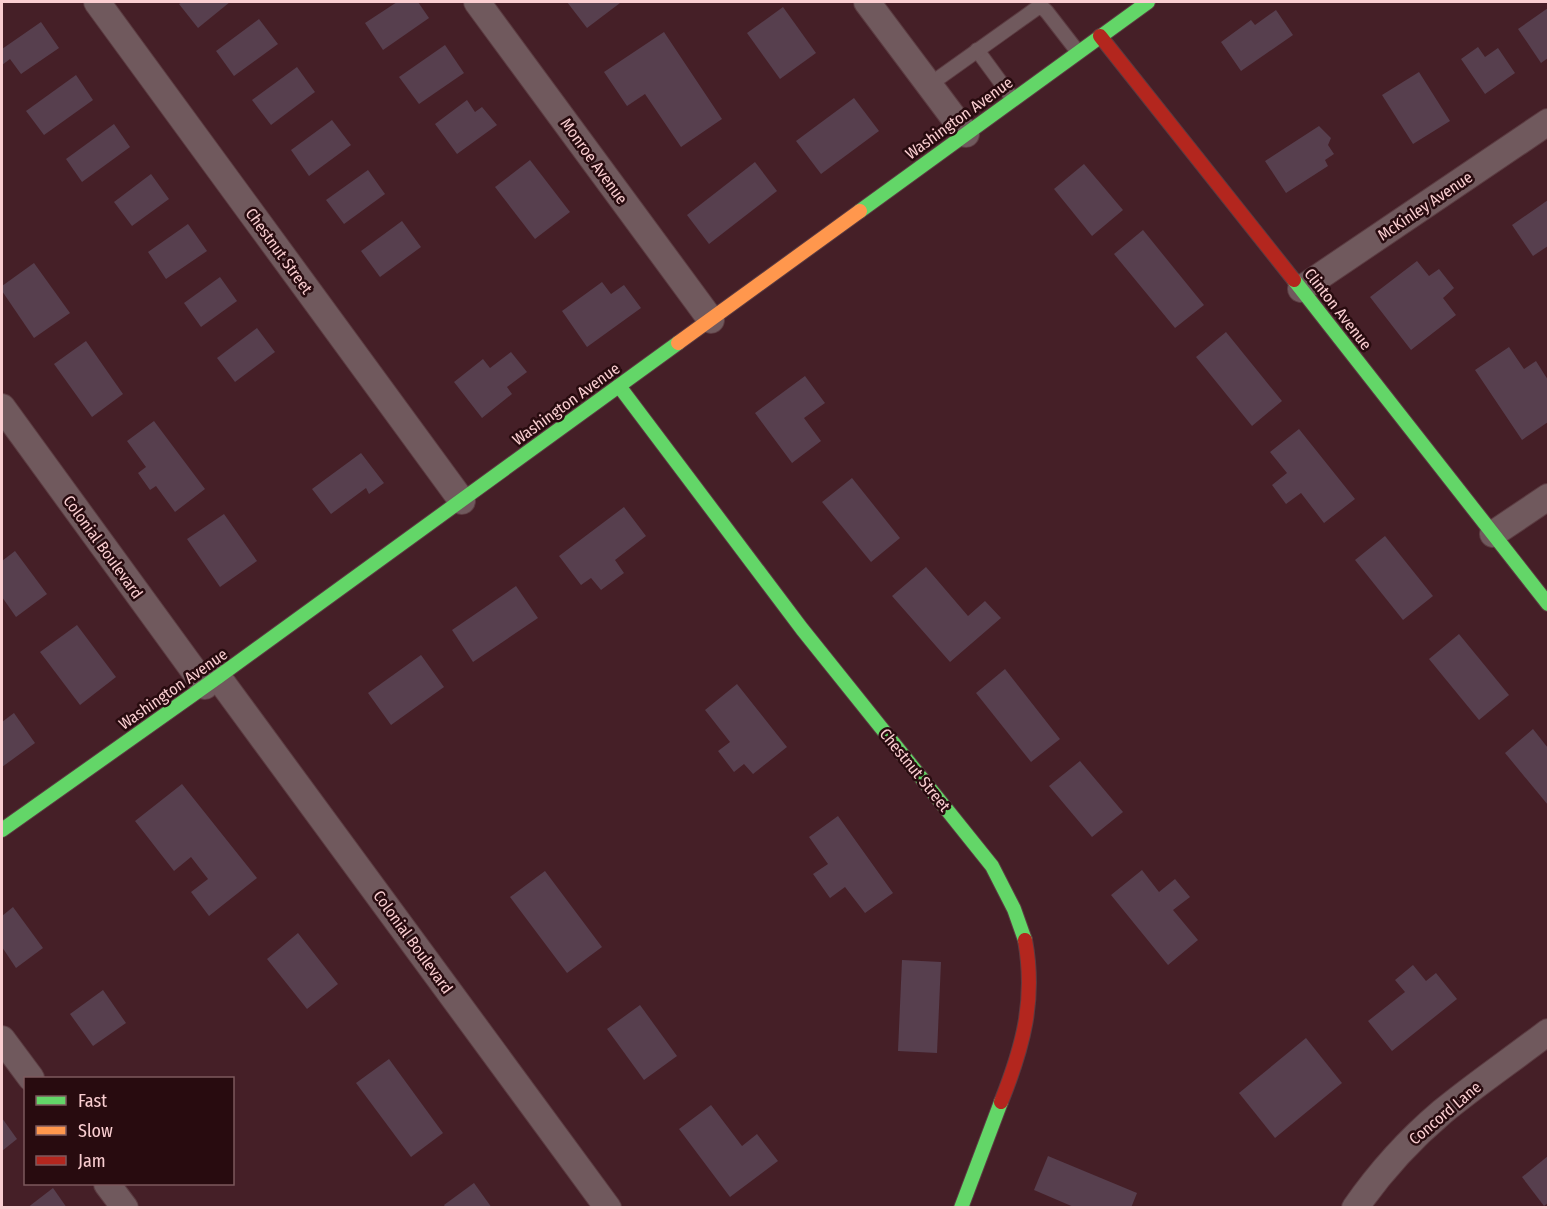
<svg xmlns="http://www.w3.org/2000/svg" width="1550" height="1209" font-family="'Fira Sans Condensed',sans-serif">
	<style>
		.building { fill: #573f4e }
		.lines { fill: none; stroke-linecap: round; stroke-linejoin: round }
		.lane-casing { stroke: #5b3b41; stroke-width: 16 }
		.street-casing { stroke: #5b3b41; stroke-width: 28 }
		.fast-casing { stroke: #5b3b41; stroke-width: 16 }
		.slow-casing { stroke: #5b3b41; stroke-width: 16 }
		.jam-casing { stroke: #5b3b41; stroke-width: 16 }
		.lane { stroke: #70595d; stroke-width: 14 }
		.street { stroke: #70595d; stroke-width: 26 }
		.fast { stroke: #63d668; stroke-width: 14 }
		.slow { stroke: #ff974d; stroke-width: 14 }
		.jam { stroke: #b3261e; stroke-width: 14 }
		.labels { text-anchor: middle; dominant-baseline: central; stroke-width: 5; stroke-linejoin: round; paint-order: stroke }
		.street-label { font-size: 16px; fill: #faced1; stroke: #280b0f }
	</style>
	<rect width="100%" height="100%" fill="#451f27"/>
	<g class="building">
		<path d="M182 2H230L198 28 179 4Z"/>
		<path d="M397 2H418L429 18 383 50 365 23Z"/>
		<path d="M567 2H618L620 3 587 28Z"/>
		<path d="M783 7 816 53 780 79 747 33Z"/>
		<path d="M1548 8V58L1541 63 1518 29Z"/>
		<path d="M1276 10 1293 35 1241 71 1221 42 1251 20 1255 25Z"/>
		<path d="M259 19 278 44 234 76 216 51Z"/>
		<path d="M41 22 59 48 21 74 10 59 2 65V49Z"/>
		<path d="M664 32 722 119 681 147 645 94 627 106 604 72Z"/>
		<path d="M445 45 464 73 419 104 399 77Z"/>
		<path d="M1478 47 1485 57 1498 48 1515 73 1485 94 1461 59Z"/>
		<path d="M297 67 315 92 271 125 252 100Z"/>
		<path d="M1419 72 1450 121 1413 144 1382 95Z"/>
		<path d="M76 75 93 100 44 135 26 111Z"/>
		<path d="M854 98 879 131 821 174 796 141Z"/>
		<path d="M467 100 475 112 482 107 497 125 457 154 435 124Z"/>
		<path d="M332 120 351 145 309 176 291 150Z"/>
		<path d="M114 124 130 147 82 182 66 159Z"/>
		<path d="M1319 126 1331 138 1328 145 1334 154 1325 160 1328 166 1286 193 1265 161Z"/>
		<path d="M530 160 570 212 535 239 495 187Z"/>
		<path d="M755 162 777 191 709 244 687 215Z"/>
		<path d="M1084 164 1123 210 1092 236 1054 189Z"/>
		<path d="M368 170 385 194 344 224 326 200Z"/>
		<path d="M151 174 169 199 132 226 114 202Z"/>
		<path d="M1548 200V246L1533 256 1512 225Z"/>
		<path d="M402 221 421 247 380 277 361 251Z"/>
		<path d="M188 224 207 251 166 279 148 252Z"/>
		<path d="M1143 230 1204 305 1175 328 1114 254Z"/>
		<path d="M1417 261 1429 276 1439 269 1454 288 1443 298 1456 315 1411 350 1370 297Z"/>
		<path d="M34 263 70 313 34 338 2 291V286Z"/>
		<path d="M220 277 237 301 201 327 184 303Z"/>
		<path d="M602 282 611 294 624 285 641 308 587 347 562 311Z"/>
		<path d="M257 328 275 352 235 382 217 358Z"/>
		<path d="M1226 332 1282 401 1252 426 1196 357Z"/>
		<path d="M86 341 123 394 92 417 54 364Z"/>
		<path d="M1509 347 1524 369 1536 361 1548 380V422L1522 440 1475 370Z"/>
		<path d="M511 352 527 372 507 387 512 394 482 418 454 382 483 359 490 368Z"/>
		<path d="M805 376 825 403 804 418 821 441 792 463 755 413Z"/>
		<path d="M154 421 205 489 175 512 156 486 150 490 138 473 146 467 127 441Z"/>
		<path d="M1299 429 1355 499 1324 523 1301 493 1286 504 1272 485 1287 473 1270 452Z"/>
		<path d="M361 453 384 483 369 494 366 488 331 514 312 489Z"/>
		<path d="M852 478 900 538 871 562 822 502Z"/>
		<path d="M624 507 646 536 615 560 624 573 601 590 591 578 581 585 559 556Z"/>
		<path d="M224 514 257 561 220 587 187 539Z"/>
		<path d="M1385 536 1433 596 1403 620 1355 560Z"/>
		<path d="M15 551 47 594 16 617 2 597V561Z"/>
		<path d="M926 567 968 616 985 601 1001 618 950 662 892 596Z"/>
		<path d="M516 586 538 618 473 662 452 630Z"/>
		<path d="M77 625 116 677 80 705 40 652Z"/>
		<path d="M1459 634 1509 695 1479 720 1429 659Z"/>
		<path d="M421 655 444 687 391 725 368 693Z"/>
		<path d="M1005 669 1060 739 1031 762 976 693Z"/>
		<path d="M737 684 787 747 753 774 744 764 734 772 718 751 730 742 705 710Z"/>
		<path d="M14 713 35 743 2 767V722Z"/>
		<path d="M1533 729 1548 748V805L1505 753Z"/>
		<path d="M1080 761 1123 812 1092 837 1049 786Z"/>
		<path d="M182 784 257 878 209 916 191 892 208 879 191 857 174 871 135 821Z"/>
		<path d="M838 816 893 893 865 913 845 887 830 898 813 874 828 864 809 837Z"/>
		<path d="M1142 870 1159 892 1175 879 1190 897 1173 910 1198 940 1168 965 1111 895Z"/>
		<path d="M545 871 602 947 567 973 510 897Z"/>
		<path d="M13 907 43 948 16 968 2 947V916Z"/>
		<path d="M298 933 338 984 307 1009 267 959Z"/>
		<path d="M902 960 941 962 937 1053 898 1051Z"/>
		<path d="M1413 965 1426 981 1436 973 1457 999 1392 1051 1368 1021 1405 992 1395 980Z"/>
		<path d="M103 990 126 1023 93 1046 70 1014Z"/>
		<path d="M640 1005 677 1056 644 1080 607 1029Z"/>
		<path d="M1306 1038 1342 1083 1275 1138 1239 1093Z"/>
		<path d="M389 1059 443 1133 411 1157 356 1083Z"/>
		<path d="M711 1105 742 1146 757 1134 778 1161 730 1197 679 1129Z"/>
		<path d="M2 1118 17 1139 2 1151Z"/>
		<path d="M1048 1156 1137 1193 1131 1208H1076L1034 1190Z"/>
		<path d="M1548 1156V1203L1544 1206 1522 1177Z"/>
		<path d="M474 1183 492 1208H446L444 1205Z"/>
		<path d="M53 1188 67 1208H27Z"/>
	</g>
	<g class="lines">
		<defs>
			<g id="lane">
				<path d="M977 50 1013 99"/>
				<path d="M929 85 1037 8H1043L1047 12 1078 52"/>
			</g>
			<g id="street">
				<path d="M97 2 462 501"/>
				<path d="M477 2 711 320"/>
				<path d="M867 2 966 134"/>
				<path d="M1301 289 1548 122"/>
				<path d="M2 407 205 686"/>
				<path d="M1493 534 1548 497"/>
				<path d="M218 677 608 1208"/>
				<path d="M2 1039 31 1078"/>
				<path d="M107 1184 125 1208"/>
				<path d="M1355 1208C1380 1172 1409 1140 1442 1112 1476 1084 1513 1059 1548 1032"/>
			</g>
			<g id="fast">
				<path d="M860 211 1148 2"/>
				<path d="M1294 280 1548 604"/>
				<path d="M619 386 802 629 992 866 1014 909 1025 940"/>
				<path d="M2 830 218 677 678 343"/>
				<path d="M961 1208 1001 1102"/>
			</g>
			<path id="slow" d="M678 343 860 211"/>
			<g id="jam">
				<path d="M1100 36 1294 280"/>
				<path d="M1001 1102C1023 1047 1036 1000 1025 940"/>
			</g>
		</defs>
		<use href="#lane" class="lane-casing"/>
		<use href="#street" class="street-casing"/>
		<use href="#fast" class="fast-casing"/>
		<use href="#slow" class="slow-casing"/>
		<use href="#jam" class="jam-casing"/>
		<use href="#lane" class="lane"/>
		<use href="#street" class="street"/>
		<use href="#fast" class="fast"/>
		<use href="#slow" class="slow"/>
		<use href="#jam" class="jam"/>
	</g>
	<g class="labels">
		<g class="street-label">
			<text transform="translate(959 118) rotate(-36)">Washington Avenue</text>
			<text transform="translate(594 161) rotate(54)">Monroe Avenue</text>
			<text transform="translate(1425 206) rotate(-34)">McKinley Avenue</text>
			<text transform="translate(279 251) rotate(54)">Chestnut Street</text>
			<text transform="translate(1338 309) rotate(52)">Clinton Avenue</text>
			<text transform="translate(566 404) rotate(-36)">Washington Avenue</text>
			<text transform="translate(103 547) rotate(54)">Colonial Boulevard</text>
			<text transform="translate(173 689) rotate(-35)">Washington Avenue</text>
			<text transform="translate(915 770) rotate(51)">Chestnut Street</text>
			<text transform="translate(413 942) rotate(54)">Colonial Boulevard</text>
			<text transform="translate(1445 1113) rotate(-40)">Concord Lane</text>
		</g>
	</g>
	<rect width="1550" height="1209" fill="none" stroke="#faced1" stroke-width="6"/>
	<rect x="24" y="1077" width="210" height="108" fill="#280b0f" stroke="#7c595d" stroke-width="1.5"/>
	<rect x="36" y="1096" width="30" height="9" fill="#63d668" stroke="#7c595d" stroke-width="1.5"/>
	<text x="78" y="1107" font-size="18" fill="#faced1">Fast</text>
	<rect x="36" y="1126" width="30" height="9" fill="#ff974d" stroke="#7c595d" stroke-width="1.5"/>
	<text x="78" y="1137" font-size="18" fill="#faced1">Slow</text>
	<rect x="36" y="1156" width="30" height="9" fill="#b3261e" stroke="#7c595d" stroke-width="1.5"/>
	<text x="78" y="1167" font-size="18" fill="#faced1">Jam</text>
</svg>
